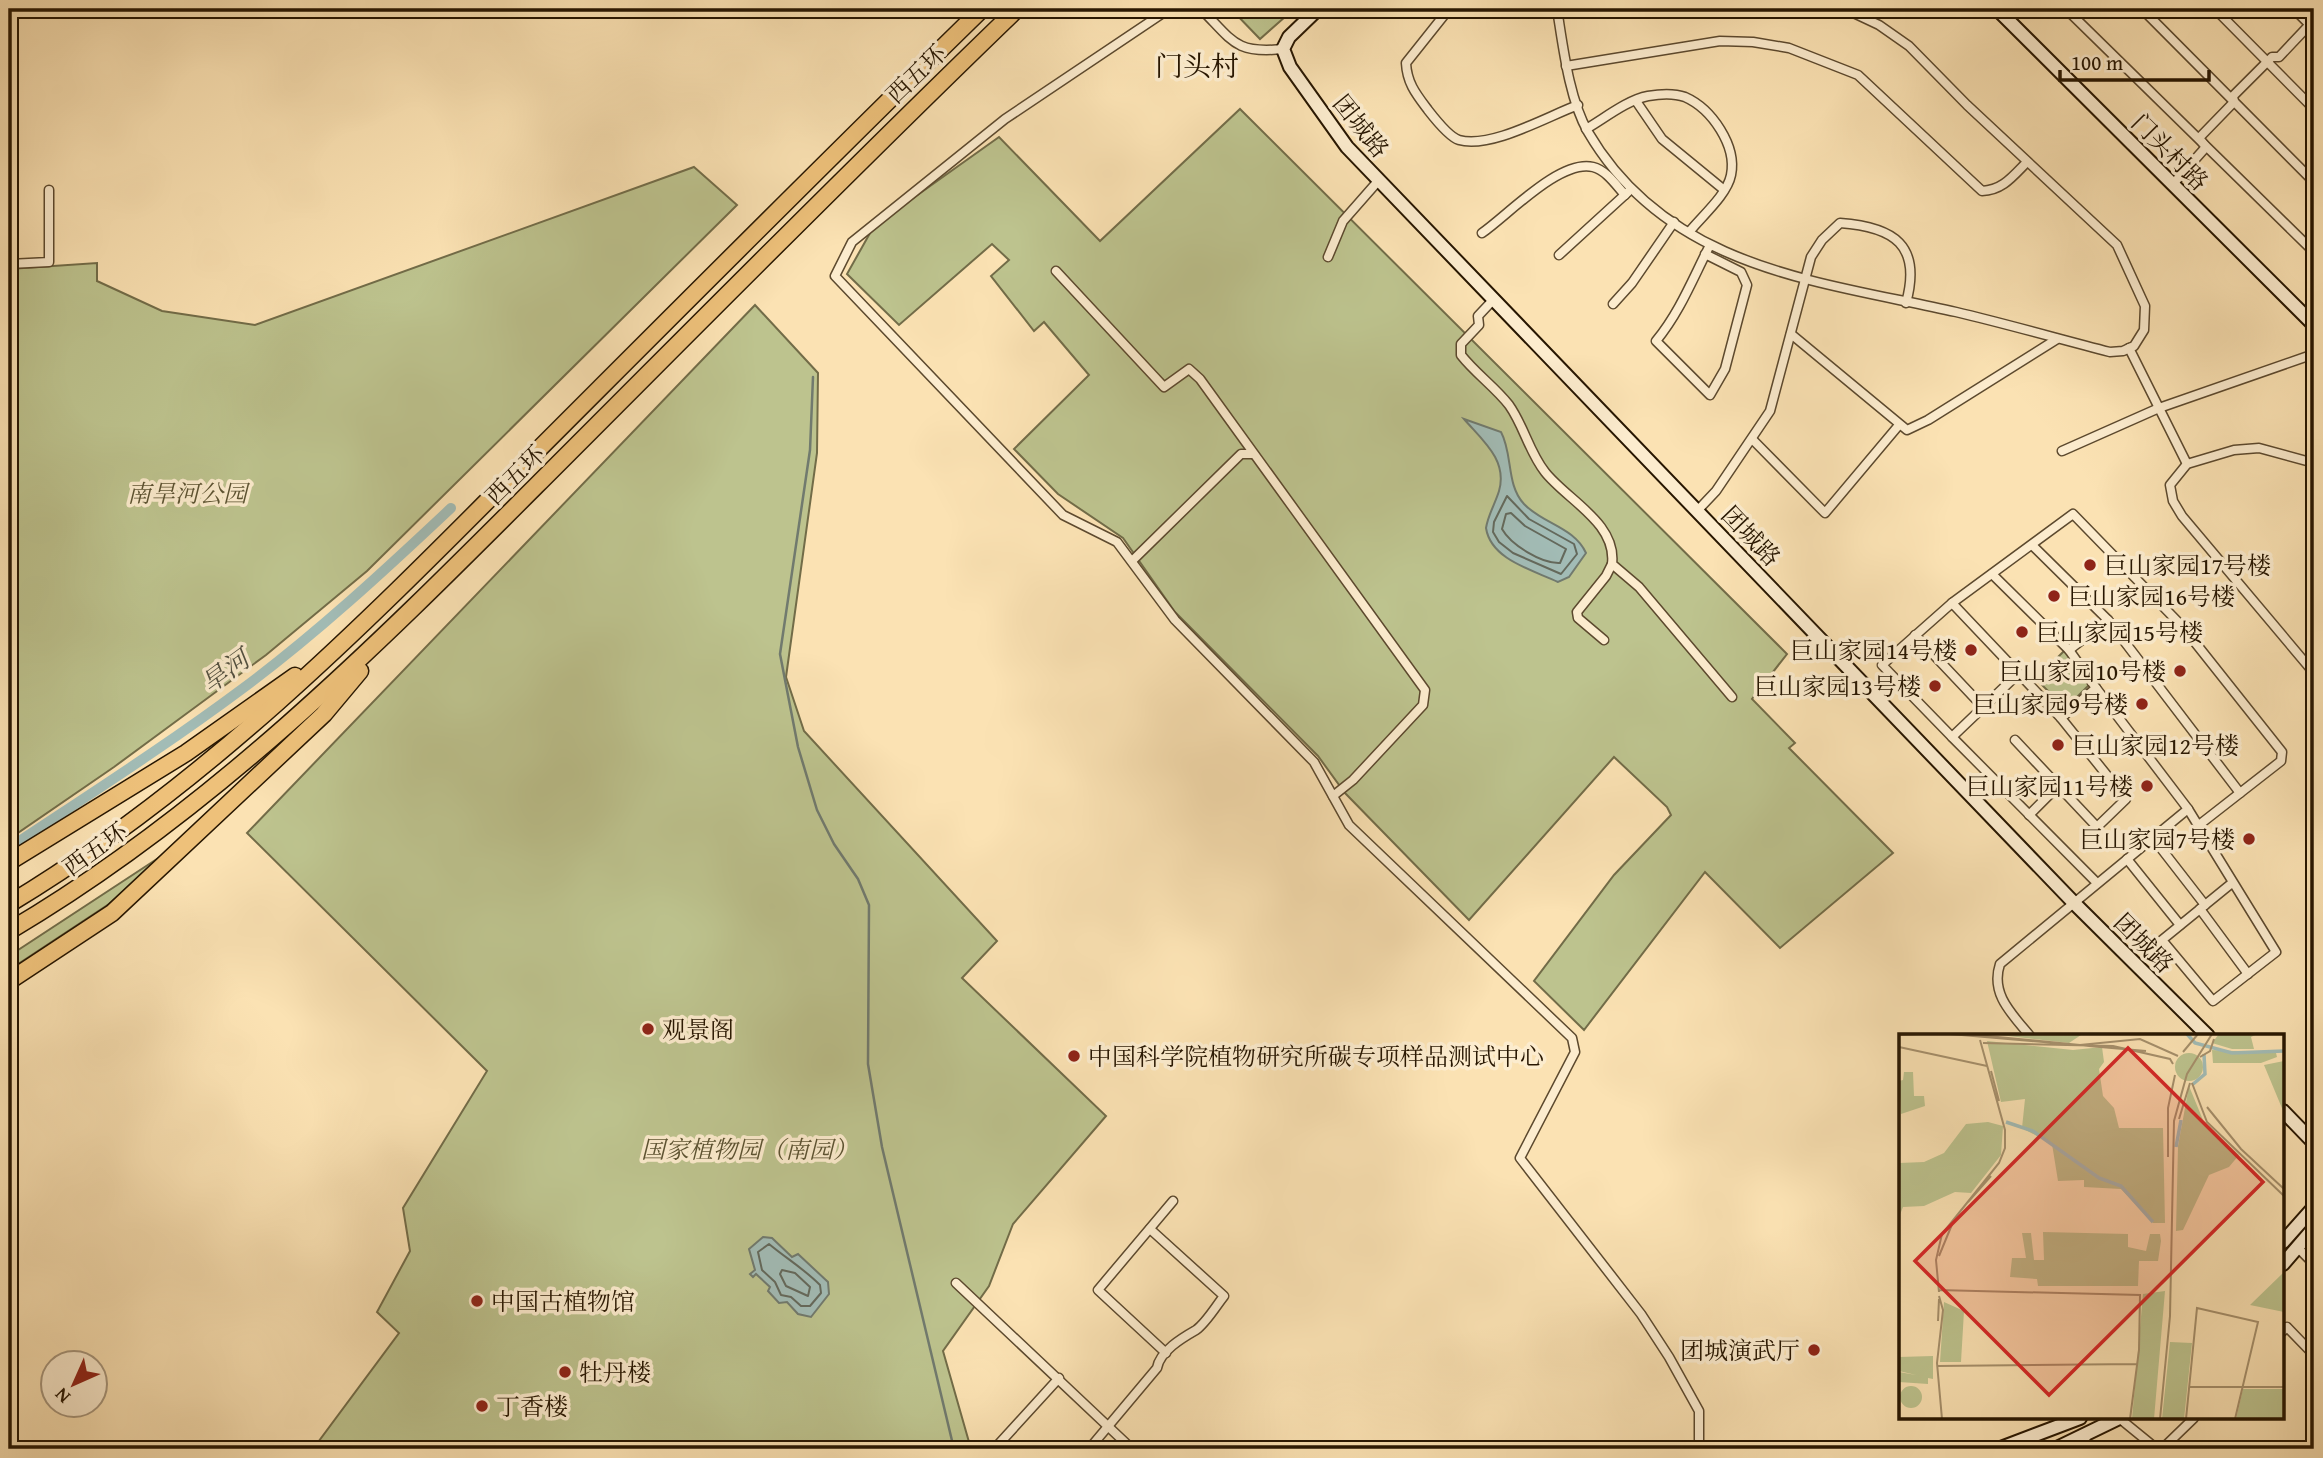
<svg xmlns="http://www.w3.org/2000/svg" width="2323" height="1458" font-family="'Gentium Book Plus','Noto Serif SC',serif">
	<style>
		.green { fill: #bdc38e; stroke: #726c48; stroke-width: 2 }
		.water { fill: #a2bcb6; stroke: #717a6e; stroke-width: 2 }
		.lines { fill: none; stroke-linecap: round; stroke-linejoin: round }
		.shore { stroke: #64695c; stroke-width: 2 }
		.stream { stroke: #717a6e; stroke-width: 2.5 }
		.canal { stroke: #a2bcb6; stroke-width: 10 }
		.street-casing { stroke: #5c492e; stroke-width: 11 }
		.secondary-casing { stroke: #271601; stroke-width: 16 }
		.highway-casing { stroke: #271601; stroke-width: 19 }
		.street { stroke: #fcecce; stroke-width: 8 }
		.secondary { stroke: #fcecce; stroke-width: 12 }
		.highway { stroke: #eec17a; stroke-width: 16 }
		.poi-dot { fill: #8f2418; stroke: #fcecce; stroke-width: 2.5 }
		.labels { text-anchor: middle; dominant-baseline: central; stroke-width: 7; stroke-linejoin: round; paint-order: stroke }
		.street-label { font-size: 24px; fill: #271601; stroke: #fcecce }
		.park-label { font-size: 24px; font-style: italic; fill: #5c5332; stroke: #fcecce }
		.poi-label { font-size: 24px; fill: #271601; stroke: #fcecce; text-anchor: start }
		.water-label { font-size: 26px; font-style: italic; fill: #525040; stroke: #fcecce }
		.quarter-label { font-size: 28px; fill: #271601; stroke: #fcecce }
		.inset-river { fill: none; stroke: #a2bcb6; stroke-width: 3.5 }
		.inset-road { fill: none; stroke: #a6906c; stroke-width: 2 }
		.view { fill: #d62828; fill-opacity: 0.15; stroke: #d62828; stroke-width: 3.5 }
		.inset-edge { fill: none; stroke: #271601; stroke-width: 3.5 }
	</style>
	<rect width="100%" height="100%" fill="#fbe2b3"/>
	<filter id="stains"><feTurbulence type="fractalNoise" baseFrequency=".00286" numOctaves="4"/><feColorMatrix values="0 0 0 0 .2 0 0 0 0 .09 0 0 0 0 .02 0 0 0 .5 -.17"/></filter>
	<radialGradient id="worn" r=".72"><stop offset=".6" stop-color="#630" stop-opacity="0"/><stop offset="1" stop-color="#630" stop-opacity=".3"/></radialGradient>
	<g class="green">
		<path d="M1231 9H1294L1260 39Z"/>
		<path d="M1240 109 1787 654 1752 699 1795 743 1789 748 1893 853 1780 948 1705 872 1584 1030 1534 981 1614 875 1671 815 1667 807 1614 757 1469 920 1345 793 1318 756 1175 612 1123 538 1058 494 1014 449 1089 375 1044 322 1034 331 991 276 1009 260 992 244 899 325 847 274 874 226 999 137 1100 241Z"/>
		<path d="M694 167 737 205 367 571 266 655 114 767 9 839V269L97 263V281L162 311 255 325Z"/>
		<path d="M755 305 818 373 817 453 786 677 804 731 997 941 962 978 1106 1116 1013 1224 989 1286 943 1351 971 1449H313L399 1333 377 1312 410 1251 403 1208 487 1071 247 833Z"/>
		<path d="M2065 650 2092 682 2068 706 2060 703 2036 679Z"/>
		<path d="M166 853 109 904 9 970V956Z"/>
	</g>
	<g class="water">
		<path d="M1464 419 1501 432C1513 454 1506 485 1524 504 1543 524 1574 527 1586 553L1569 577 1558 582C1533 570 1491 560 1486 528 1488 515 1495 504 1499 491 1508 460 1482 440 1464 419Z"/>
		<path d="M763 1237 772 1238 792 1257 798 1254 828 1282 829 1294 811 1317 798 1314 787 1302 779 1303 768 1291 770 1287 756 1274 753 1277 750 1274 755 1270 749 1249Z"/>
	</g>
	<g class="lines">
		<g class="shore">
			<path d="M1507 496 1529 519 1574 544 1577 554 1561 574 1513 553 1499 542 1493 532 1494 522Z"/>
			<path d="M1506 514 1511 513 1525 526 1566 549 1560 563C1542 564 1511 545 1502 529Z"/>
			<path d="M769 1244C787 1259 803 1268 820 1285L821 1293 810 1306H801L791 1297 781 1295 775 1282 762 1270 758 1252Z"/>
			<path d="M782 1270 795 1273 810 1287 808 1296 786 1286 780 1274Z"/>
		</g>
		<path class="stream" d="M813 377 810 450 780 654 798 747 817 810 834 844 858 879 869 905 868 1064 882 1147 954 1449"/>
		<path class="canal" d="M9 848C87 796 167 745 242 689 316 634 384 571 451 508"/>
		<defs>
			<g id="street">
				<path d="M1169 9 1005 119 852 242 835 276 1063 515 1117 542 1175 620 1314 762 1349 825 1572 1038 1575 1052 1520 1158 1641 1314 1669 1357 1699 1411V1449"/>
				<path d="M1201 9C1233 41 1235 54 1283 49"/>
				<path d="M1449 9 1406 63C1407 83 1416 94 1428 110 1435 119 1449 137 1459 140 1491 149 1548 116 1578 105"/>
				<path d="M1557 9C1563 46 1569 99 1588 132 1668 269 1818 281 1956 312 2007 324 2059 339 2110 352L2123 351 2134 346 2144 330 2145 306 2117 245 1967 105 1909 46 1879 25 1845 9"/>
				<path d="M2066 9 2314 252"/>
				<path d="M2142 9 2314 182"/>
				<path d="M2215 9 2314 109"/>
				<path d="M2294 9 2314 29"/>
				<path d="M1566 66 1720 41 1753 42 1789 48 1858 75 1982 191C2003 190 2013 176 2027 162"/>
				<path d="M1636 101 1662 139 1723 189"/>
				<path d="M1586 129C1605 118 1627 100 1648 96 1659 94 1674 93 1685 97 1712 109 1737 146 1731 175 1727 195 1702 216 1690 231"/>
				<path d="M2173 184 2206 147 2199 138 2234 102 2233 96 2272 57H2279L2314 20"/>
				<path d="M1482 233C1508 215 1560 159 1593 167 1606 170 1616 185 1625 195"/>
				<path d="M1705 254 1741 272 1747 285 1725 369 1710 395 1656 341C1680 312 1693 278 1710 245"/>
				<path d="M1559 255 1628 192"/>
				<path d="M1328 257 1343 221 1379 180"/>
				<path d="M9 264 49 262V190"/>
				<path d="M1056 271 1164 387 1189 369 1200 379 1425 690 1423 705 1353 780 1333 796"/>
				<path d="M1494 299 1478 316 1479 325 1461 344V355C1475 373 1495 387 1509 405 1524 426 1529 452 1545 472 1567 500 1617 523 1612 564L1639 587 1732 697"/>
				<path d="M1613 304 1632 283 1674 222"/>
				<path d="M1791 334 1907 430 1928 420 2057 339"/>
				<path d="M2129 348 2187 464"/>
				<path d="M1753 440 1825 513 1899 425"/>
				<path d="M2062 451 2159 408 2314 354"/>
				<path d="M2314 463 2259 448 2234 450 2187 464 2170 485 2173 501 2182 516 2314 673"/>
				<path d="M1698 510 1716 491 1770 411 1811 257 1822 240 1840 223C1894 227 1922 245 1906 303"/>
				<path d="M2032 545 2108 620 2240 793"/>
				<path d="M1132 561 1241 454H1252"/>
				<path d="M1992 574 2069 650 2096 688"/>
				<path d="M1952 603 2073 514 2182 626 2282 752 2281 761 2199 825"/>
				<path d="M1915 635 1983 707"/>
				<path d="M1604 640 1578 618 1577 612 1606 576 1612 564"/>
				<path d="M2069 650 2108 620"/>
				<path d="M2019 673 1952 737 1882 665 1952 603 2061 718"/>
				<path d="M1952 737 2097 883"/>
				<path d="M2015 740 2097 827 2126 799 2061 718 2096 688 2188 809 2000 964C1990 994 2012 1014 2030 1036"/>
				<path d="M2188 809 2276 952 2213 1001 2162 940 2232 883"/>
				<path d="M2029 815 2058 786"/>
				<path d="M2153 838 2205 905"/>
				<path d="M2127 859 2180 925"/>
				<path d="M2200 909 2248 974"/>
				<path d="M2297 1247 2314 1264"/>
				<path d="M956 1283 1132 1449"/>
				<path d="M2283 1331 2287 1327 2314 1355"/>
				<path d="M1166 1353 1098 1290 1173 1201"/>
				<path d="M2119 1418 2157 1449"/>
				<path d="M997 1446 1059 1378"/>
				<path d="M1089 1449 1157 1368C1160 1351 1182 1338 1196 1330 1206 1323 1216 1306 1224 1296L1150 1229"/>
				<path d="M2081 1449 2087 1435"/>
				<path d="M2162 1449 2194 1418"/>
			</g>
			<g id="secondary">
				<path d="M1318 9 1289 37 1283 49 1290 67 1347 147 2075 904 2208 1036"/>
				<path d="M1997 9 2314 325"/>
				<path d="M2283 1111 2314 1143"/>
				<path d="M2283 1242 2314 1207"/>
				<path d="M2283 1264 2314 1228"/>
				<path d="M1998 1449 2080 1418"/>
				<path d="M2055 1449 2119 1418"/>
			</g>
			<g id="highway">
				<path d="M9 862 186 753 295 676"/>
				<path d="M9 904C205 786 364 625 524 464 676 312 828 159 982 9"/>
				<path d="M9 931C216 809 384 638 553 469 707 315 860 160 1017 9"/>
				<path d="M9 981 112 913 324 714 360 671"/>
			</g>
		</defs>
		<use href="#street" class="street-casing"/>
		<use href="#secondary" class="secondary-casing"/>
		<use href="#highway" class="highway-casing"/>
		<use href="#street" class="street"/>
		<use href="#secondary" class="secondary"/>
		<use href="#highway" class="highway"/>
	</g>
	<g class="poi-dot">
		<circle cx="2090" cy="565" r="7"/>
		<circle cx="2054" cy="596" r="7"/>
		<circle cx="2022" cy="632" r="7"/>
		<circle cx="1971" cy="650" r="7"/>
		<circle cx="2180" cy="671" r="7"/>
		<circle cx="1935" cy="686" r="7"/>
		<circle cx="2142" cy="704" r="7"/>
		<circle cx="2058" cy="745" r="7"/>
		<circle cx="2147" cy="786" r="7"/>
		<circle cx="2249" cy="839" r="7"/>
		<circle cx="648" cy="1029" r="7"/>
		<circle cx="1074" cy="1056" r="7"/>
		<circle cx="477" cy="1301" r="7"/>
		<circle cx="1814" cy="1350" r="7"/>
		<circle cx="565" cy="1372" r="7"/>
		<circle cx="482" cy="1406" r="7"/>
	</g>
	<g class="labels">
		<g class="street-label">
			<text transform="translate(916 74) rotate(-44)">西五环</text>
			<text transform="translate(1361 126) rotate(51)">团城路</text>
			<text transform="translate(2170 152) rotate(45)">门头村路</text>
			<text transform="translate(515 475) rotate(-45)">西五环</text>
			<text transform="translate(1751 536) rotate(46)">团城路</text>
			<text transform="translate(95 849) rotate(-36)">西五环</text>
			<text transform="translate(2144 943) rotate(45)">团城路</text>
		</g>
		<g class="park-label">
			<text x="187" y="493">南旱河公园</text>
			<text x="749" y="1149">国家植物园（南园）</text>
		</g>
		<g class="poi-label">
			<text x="2104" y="565">巨山家园17号楼</text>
			<text x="2068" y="596">巨山家园16号楼</text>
			<text x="2036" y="632">巨山家园15号楼</text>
			<text x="1957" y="650" text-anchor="end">巨山家园14号楼</text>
			<text x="2166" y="671" text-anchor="end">巨山家园10号楼</text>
			<text x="1921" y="686" text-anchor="end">巨山家园13号楼</text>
			<text x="2128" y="704" text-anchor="end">巨山家园9号楼</text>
			<text x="2072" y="745">巨山家园12号楼</text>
			<text x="2133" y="786" text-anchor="end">巨山家园11号楼</text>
			<text x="2235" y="839" text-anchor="end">巨山家园7号楼</text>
			<text x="662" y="1029">观景阁</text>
			<text x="1088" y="1056">中国科学院植物研究所碳专项样品测试中心</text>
			<text x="491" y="1301">中国古植物馆</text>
			<text x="1800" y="1350" text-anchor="end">团城演武厅</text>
			<text x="579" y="1372">牡丹楼</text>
			<text x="496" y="1406">丁香楼</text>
		</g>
		<g class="water-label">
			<text transform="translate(225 671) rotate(-36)">旱河</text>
		</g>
		<g class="quarter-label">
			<text x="1197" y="65">门头村</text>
		</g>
	</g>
	<g transform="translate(1899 1034)">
		<rect width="385" height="385" fill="#fbe2b3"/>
		<path d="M320 0H358L352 3 355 15H333L313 9ZM101 1 182 0V1L170 9ZM88 7 174 16 203 13 205 28 200 35 204 62 215 74 220 94H264L266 189H254L222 155 185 153V146L159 147 153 110 123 94 126 65 102 68ZM313 16 377 19 378 23 362 29H314ZM276 33a14 14 0 1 1 28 0a14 14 0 1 1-28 0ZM385 27V79L365 31ZM5 38H14L15 62H25L26 72 2 80 0 47 4 46ZM290 52 304 86 340 121 330 133 310 141 284 196 277 197 279 112ZM89 88 104 92 102 121 72 159 56 158 25 172 4 173 0 183V129L25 128 45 119 67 90ZM144 198 229 200V213L247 217 251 200H261L262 207 259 227H240L239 252H139L138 245 111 243 113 224H127L123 199H132L135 226H145ZM385 238V278L351 271ZM266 257 255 385H233L244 260ZM45 268 65 277 62 328H41ZM271 308 293 309 285 385H263ZM34 322V345L29 344V350L0 348V338L17 341 0 337V323ZM1 363a11 11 0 1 1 22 0a11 11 0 1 1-22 0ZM344 355H385V385H337Z" fill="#bdc38e"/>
		<path class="inset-river" d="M288 0 296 9 333 19 385 17M293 51 306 40 305 20M107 88 134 97 200 144 222 152 254 188M277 113 282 86"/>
		<path class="inset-road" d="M51 0 247 17M68 0 181 11 241 5 279 22M0 1 21 0M84 9 214 12 271 25 274 30M0 13 88 32M284 18 299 0M301 23 311 17 315 5M92 37 100 67M293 49 308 88 385 162M308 73 342 115 385 155M280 85 291 49M269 123V74L276 41M69 168 92 142M40 222 54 188M39 256 241 261 240 316 231 385M40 258 37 226 43 200 100 129 106 114V96L81 6M40 262 44 276 38 329 43 385M39 287 40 265M39 332 238 330M291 353H385M261 385 271 282 275 87 288 40 313 0M287 385 298 274 359 288 336 385"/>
		<path class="view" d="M229 14 364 148 150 361 16 227Z"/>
		<rect width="385" height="385" class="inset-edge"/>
	</g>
	<rect width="2323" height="1458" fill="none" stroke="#fbe2b3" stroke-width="35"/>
	<rect x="10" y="10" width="2302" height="1437" fill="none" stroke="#271601" stroke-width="3.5"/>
	<rect x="18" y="18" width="2288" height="1423" fill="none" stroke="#271601" stroke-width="2"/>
	<g transform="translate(74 1384) rotate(225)"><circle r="33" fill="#fcecce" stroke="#a7967c" stroke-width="2"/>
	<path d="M0-5L12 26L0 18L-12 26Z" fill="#8f2418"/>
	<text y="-10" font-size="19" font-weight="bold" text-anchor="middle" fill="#271601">N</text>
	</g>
	<path d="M2060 70v10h149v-10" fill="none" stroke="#271601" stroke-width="3.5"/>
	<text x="2071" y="70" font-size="21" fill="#271601" stroke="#fcecce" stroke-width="5" paint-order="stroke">100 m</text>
	<rect width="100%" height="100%" filter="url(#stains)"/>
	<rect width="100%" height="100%" fill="url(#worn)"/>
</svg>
